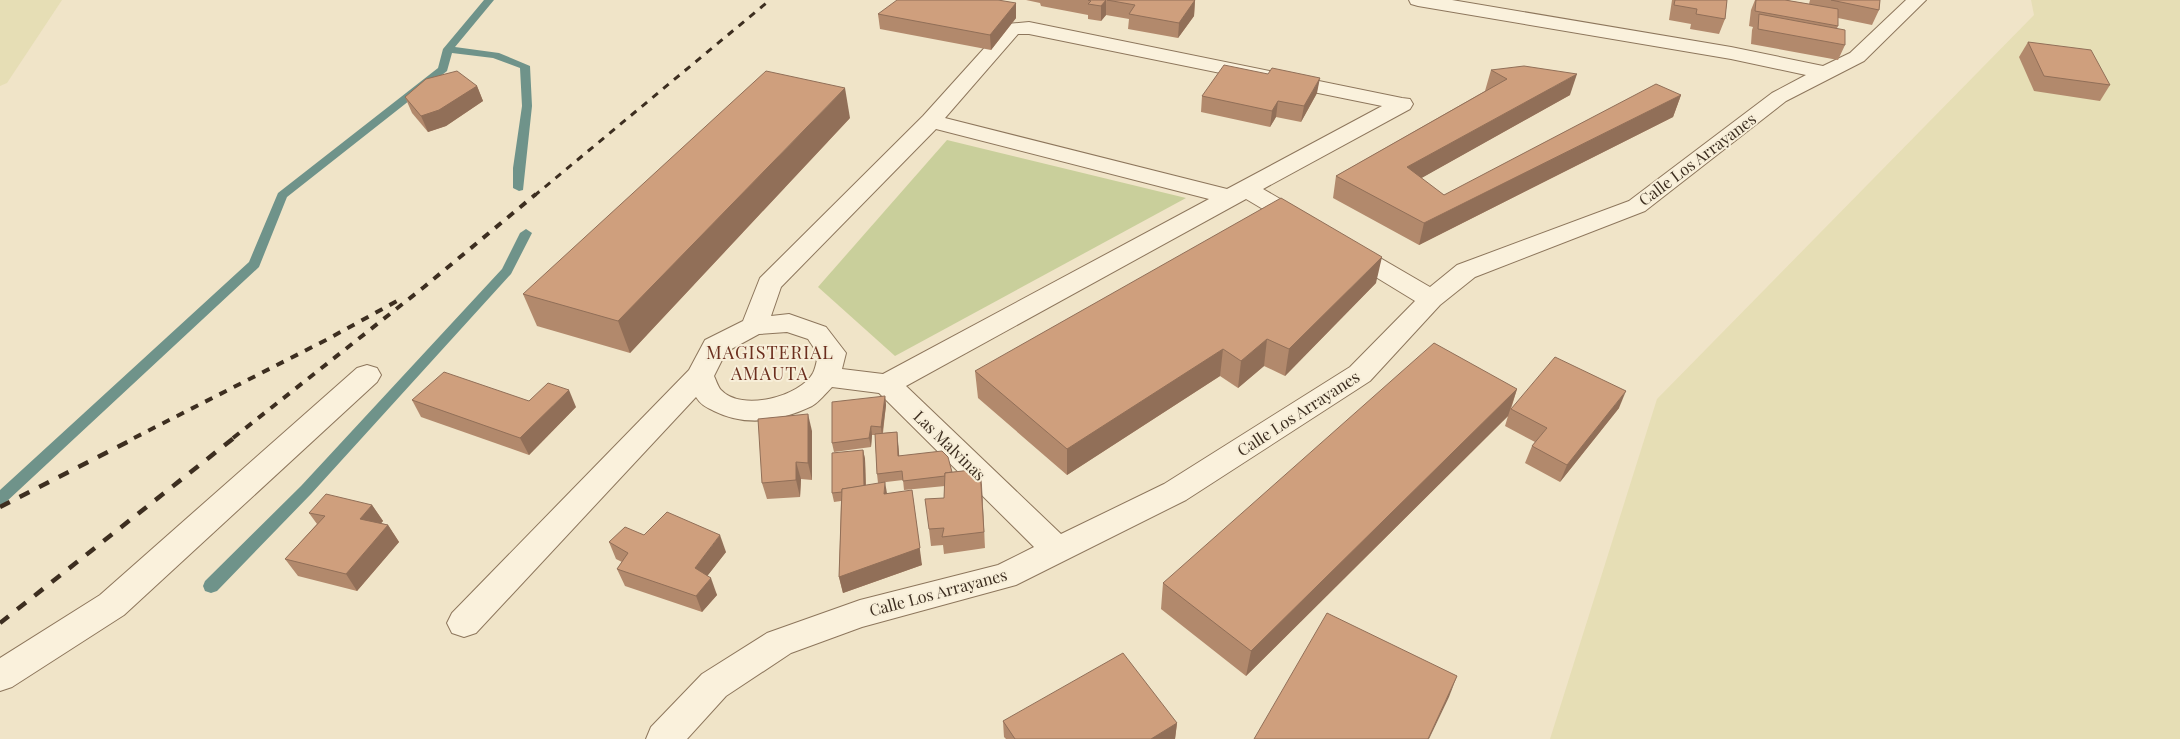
<svg xmlns="http://www.w3.org/2000/svg" width="2180" height="739" font-family="'Playfair Display',serif">
	<style>
		.farmland { fill: #e6deb5 }
		.green { fill: #c9cf9b }
		.lines { fill: none; stroke-linecap: round; stroke-linejoin: round }
		.stream { fill: #6f938a; fill-rule: evenodd }
		.minor-casing { stroke: #8d765c; stroke-width: 2 }
		.minor { fill: #faf1dc; fill-rule: evenodd }
		.rail-far2 { stroke: #3d2e20; stroke-width: 3; stroke-dasharray: 7 7; stroke-linecap: butt }
		.rail-far1 { stroke: #3d2e20; stroke-width: 4; stroke-dasharray: 8 8; stroke-linecap: butt }
		.rail { stroke: #3d2e20; stroke-width: 4.5; stroke-dasharray: 11 11; stroke-linecap: butt }
		.wall { fill: #b2896c }
		.shaded-wall { fill: #916f58 }
		.building { fill: #cf9f7d; stroke: #916f58 }
		.labels { text-anchor: middle; dominant-baseline: central; stroke-width: 4; stroke-linejoin: round; paint-order: stroke }
		.street-label { font-size: 16px; fill: #3d2e20; stroke: #f7eed8 }
		.neighbourhood-label { font-size: 18px; letter-spacing: 1px; fill: #6b2e1e; stroke: #f7eed8 }
	</style>
	<rect width="100%" height="100%" fill="#f0e4c8"/>
	<g class="farmland">
		<path d="M0 0H62L7 83 0 86Z"/>
		<path d="M2031 0H2180V739H1550L1657 399 2034 15Z"/>
	</g>
	<path class="green" d="M947 140 1186 198 895 356 818 287Z"/>
	<g class="lines">
		<g class="stream">
			<path d="M484 0H494L455 47 499 53 530 66 532 106 523 190 519 191 513 188V168L522 106 520 68 493 58 452 53 447 71 287 197 259 267 5 503 0 505V490L249 262 278 193 438 68 443 49Z"/>
			<path d="M526 229 532 233 511 274 311 494 217 591 211 593 205 591 203 586 205 581 301 486 502 269 520 233Z"/>
		</g>
		<defs>
			<g id="minor">
				<path d="M1409 0H1452L1731 47 1823 66 1850 53 1906 0H1926L1864 61 1786 101 1645 211 1475 277 1440 305 1370 381 1186 500 1016 585 862 627 791 653 726 696 687 739H646L651 727 702 674 767 633 860 600 998 565 1034 547 879 393 832 387C826 393 819 402 812 406 781 421 746 427 714 411 706 407 701 405 696 397L476 633 464 637 452 633 447 623 452 613 689 370 705 340 743 321 760 278 923 116 1006 24 1029 22 1402 98 1410 99 1413 104 1410 109 1263 189 1313 218 1316 223 1313 228 1304 230 1295 228 1246 199 906 386 1061 534 1164 484 1350 367 1415 301 1338 254 1335 249 1338 244 1347 241 1356 244 1430 287 1457 265 1629 201 1772 93 1806 75 1731 59 1418 6 1411 4ZM1018 34H1029L1382 106 1227 189 945 118ZM936 129 1209 199 883 374 842 369 846 353 826 327 789 314 771 316 781 287ZM787 332 808 339 818 354C817 359 816 367 813 373 800 397 741 412 721 390 718 387 716 380 714 376L726 352 759 334Z"/>
				<path d="M367 365 377 368 381 375 377 382 124 615 12 687 0 691V658L100 595 357 368Z"/>
			</g>
		</defs>
		<use href="#minor" class="minor-casing"/>
		<use href="#minor" class="minor"/>
		<path class="rail-far2" d="M534 196 770 0"/>
		<g class="rail-far1">
			<path d="M134 438 326 340 397 301"/>
			<path d="M233 438 424 287 536 194"/>
		</g>
		<g class="rail">
			<path d="M0 507 137 437"/>
			<path d="M0 623 235 437"/>
		</g>
	</g>
	<g class="wall">
		<path d="M1026 0H1195L1194 16 1178 38 1128 29 1129 19 1106 15 1101 21 1088 19V15L1041 6 1040 3Z"/>
		<path d="M1672 0H1727L1725 19 1719 34 1690 29 1691 24 1669 20Z"/>
		<path d="M1755 0H1785L1809 4 1810 0H1880L1879 10 1872 25 1838 18V26L1837 28 1845 45 1838 60 1751 44 1752 30 1753 27 1749 26 1751 10Z"/>
		<path d="M1016 3V18L991 50 880 29 878 14Z"/>
		<path d="M2028 42 2110 85 2100 101 2034 91 2019 57Z"/>
		<path d="M1491 70 1570 95 1421 178 1444 195 1681 95 1673 117 1419 245 1333 198 1336 176 1485 91Z"/>
		<path d="M477 86 483 101 446 126 428 132 412 113 405 97Z"/>
		<path d="M1317 93 1301 122 1276 117 1270 127 1201 112 1202 96Z"/>
		<path d="M850 118 630 353 537 326 523 294Z"/>
		<path d="M1376 283 1285 376 1264 366 1238 388 1220 376 1067 475 978 398 975 371Z"/>
		<path d="M1517 389 1511 409 1619 408 1560 482 1525 463 1532 446 1535 442 1505 426 1508 416 1246 676 1161 609 1163 583Z"/>
		<path d="M885 396 886 405 883 433 897 432 899 456 952 472 980 469 985 548 944 554 943 545 931 546 929 529 944 498 945 486 904 490 903 480 878 483 877 474 875 435H872L871 447 834 452 832 443Z"/>
		<path d="M412 400 576 407 529 455 421 417Z"/>
		<path d="M812 431V480L801 479 800 497 767 499 762 483Z"/>
		<path d="M863 450 865 459 866 486 887 494 922 565 843 593 839 577 841 501 834 502 832 493Z"/>
		<path d="M372 505 383 521 381 523 388 525 399 542 357 591 298 576 285 559 317 524 309 513Z"/>
		<path d="M644 535 726 552 707 576 717 595 702 612 625 586 617 569 622 562 616 559 609 542Z"/>
		<path d="M1003 721 1177 723 1175 739H1006L1004 737Z"/>
	</g>
	<g class="shaded-wall">
		<path d="M1106 0V15L1101 21V6Z"/>
		<path d="M1195 0 1194 16 1178 38 1179 23Z"/>
		<path d="M1016 3V18L991 50 990 35Z"/>
		<path d="M1577 74 1570 95 1402 189 1407 167Z"/>
		<path d="M1320 78 1317 93 1301 122 1304 106Z"/>
		<path d="M477 86 483 101 446 126 428 132 421 116Z"/>
		<path d="M845 88 850 118 630 353 618 321Z"/>
		<path d="M1681 95 1673 117 1419 245 1424 223Z"/>
		<path d="M1278 101 1276 117 1270 127 1272 111Z"/>
		<path d="M1382 257 1376 283 1285 376 1289 349Z"/>
		<path d="M1267 339 1264 366 1238 388 1241 361Z"/>
		<path d="M1223 349 1220 376 1067 475V449Z"/>
		<path d="M1517 389 1508 416 1246 676 1251 651Z"/>
		<path d="M569 390 576 407 529 455 520 438Z"/>
		<path d="M1626 391 1619 408 1560 482 1567 465Z"/>
		<path d="M885 396 886 405 882 436 881 427Z"/>
		<path d="M808 414 812 431V480L808 463Z"/>
		<path d="M871 426 872 435 871 447 869 438Z"/>
		<path d="M897 432 898 441 900 465 898 456Z"/>
		<path d="M863 450 865 459 866 498 864 489Z"/>
		<path d="M796 462 801 479 800 497 796 480Z"/>
		<path d="M980 469 982 486 985 548 984 532Z"/>
		<path d="M885 482 888 499 884 494Z"/>
		<path d="M912 490 922 565 843 593 839 577Z"/>
		<path d="M372 505 383 521 371 535 360 519Z"/>
		<path d="M388 525 399 542 357 591 346 574Z"/>
		<path d="M720 535 726 552 701 584 695 568Z"/>
		<path d="M711 578 717 595 702 612 696 596Z"/>
		<path d="M1457 676 1449 697 1429 739H1428Z"/>
		<path d="M1177 723 1175 739H1151Z"/>
	</g>
	<g class="building">
		<path d="M897 0H998L1016 3 990 35 878 14Z"/>
		<path d="M1088 0H1106L1101 6 1088 4 1091 1Z"/>
		<path d="M1107 0H1195L1179 23 1129 14 1135 5Z"/>
		<path d="M1675 0H1727L1725 19 1696 14 1697 9 1674 5Z"/>
		<path d="M1756 0H1785L1838 9V26L1755 11Z"/>
		<path d="M1831 0H1880L1879 10Z"/>
		<path d="M1759 14 1845 30V45L1758 29Z"/>
		<path d="M2028 42 2091 50 2110 85 2044 76Z"/>
		<path d="M1224 65 1268 74 1272 68 1320 78 1304 106 1278 101 1272 111 1202 96Z"/>
		<path d="M1524 66 1577 74 1407 167 1444 195 1656 84 1681 95 1424 223 1336 176 1507 79 1491 70Z"/>
		<path d="M457 71 477 86 439 110 421 116 405 97 426 79Z"/>
		<path d="M766 71 845 88 618 321 523 294Z"/>
		<path d="M1281 198 1382 257 1289 349 1267 339 1241 361 1223 349 1067 449 975 371Z"/>
		<path d="M1434 343 1517 389 1251 651 1163 583Z"/>
		<path d="M1555 357 1626 391 1567 465 1532 446 1547 428 1511 409Z"/>
		<path d="M444 372 529 401 548 383 569 390 520 438 412 400Z"/>
		<path d="M885 396 881 427 871 426 869 438 832 443V402Z"/>
		<path d="M808 414V463L796 462V480L762 483 758 419Z"/>
		<path d="M897 432 898 456 942 451 948 457 952 472 945 473V476L903 481 902 471 877 474 875 434Z"/>
		<path d="M863 450 864 486 842 489V492L832 493V453Z"/>
		<path d="M980 469 984 532 942 537 944 528 929 529 925 499 944 498 945 473Z"/>
		<path d="M885 482 884 494 912 490 920 548 839 577 842 489Z"/>
		<path d="M326 494 372 505 360 519 388 525 346 574 285 559 325 516 309 513Z"/>
		<path d="M667 512 720 535 695 568 711 578 696 596 617 569 628 553 609 542 625 527 644 535Z"/>
		<path d="M1327 613 1457 676 1428 739H1254Z"/>
		<path d="M1123 653 1177 723 1151 739H1015L1003 721Z"/>
	</g>
	<g class="labels">
		<g class="street-label">
			<text transform="translate(1697 159) rotate(-37)">Calle Los Arrayanes</text>
			<text transform="translate(1298 413) rotate(-33)">Calle Los Arrayanes</text>
			<text transform="translate(950 445) rotate(44)">Las Malvinas</text>
			<text transform="translate(938 592) rotate(-15)">Calle Los Arrayanes</text>
		</g>
		<g class="neighbourhood-label">
			<text x="770" y="352">MAGISTERIAL<tspan x="770" dy="21">AMAUTA</tspan></text>
		</g>
	</g>
</svg>
